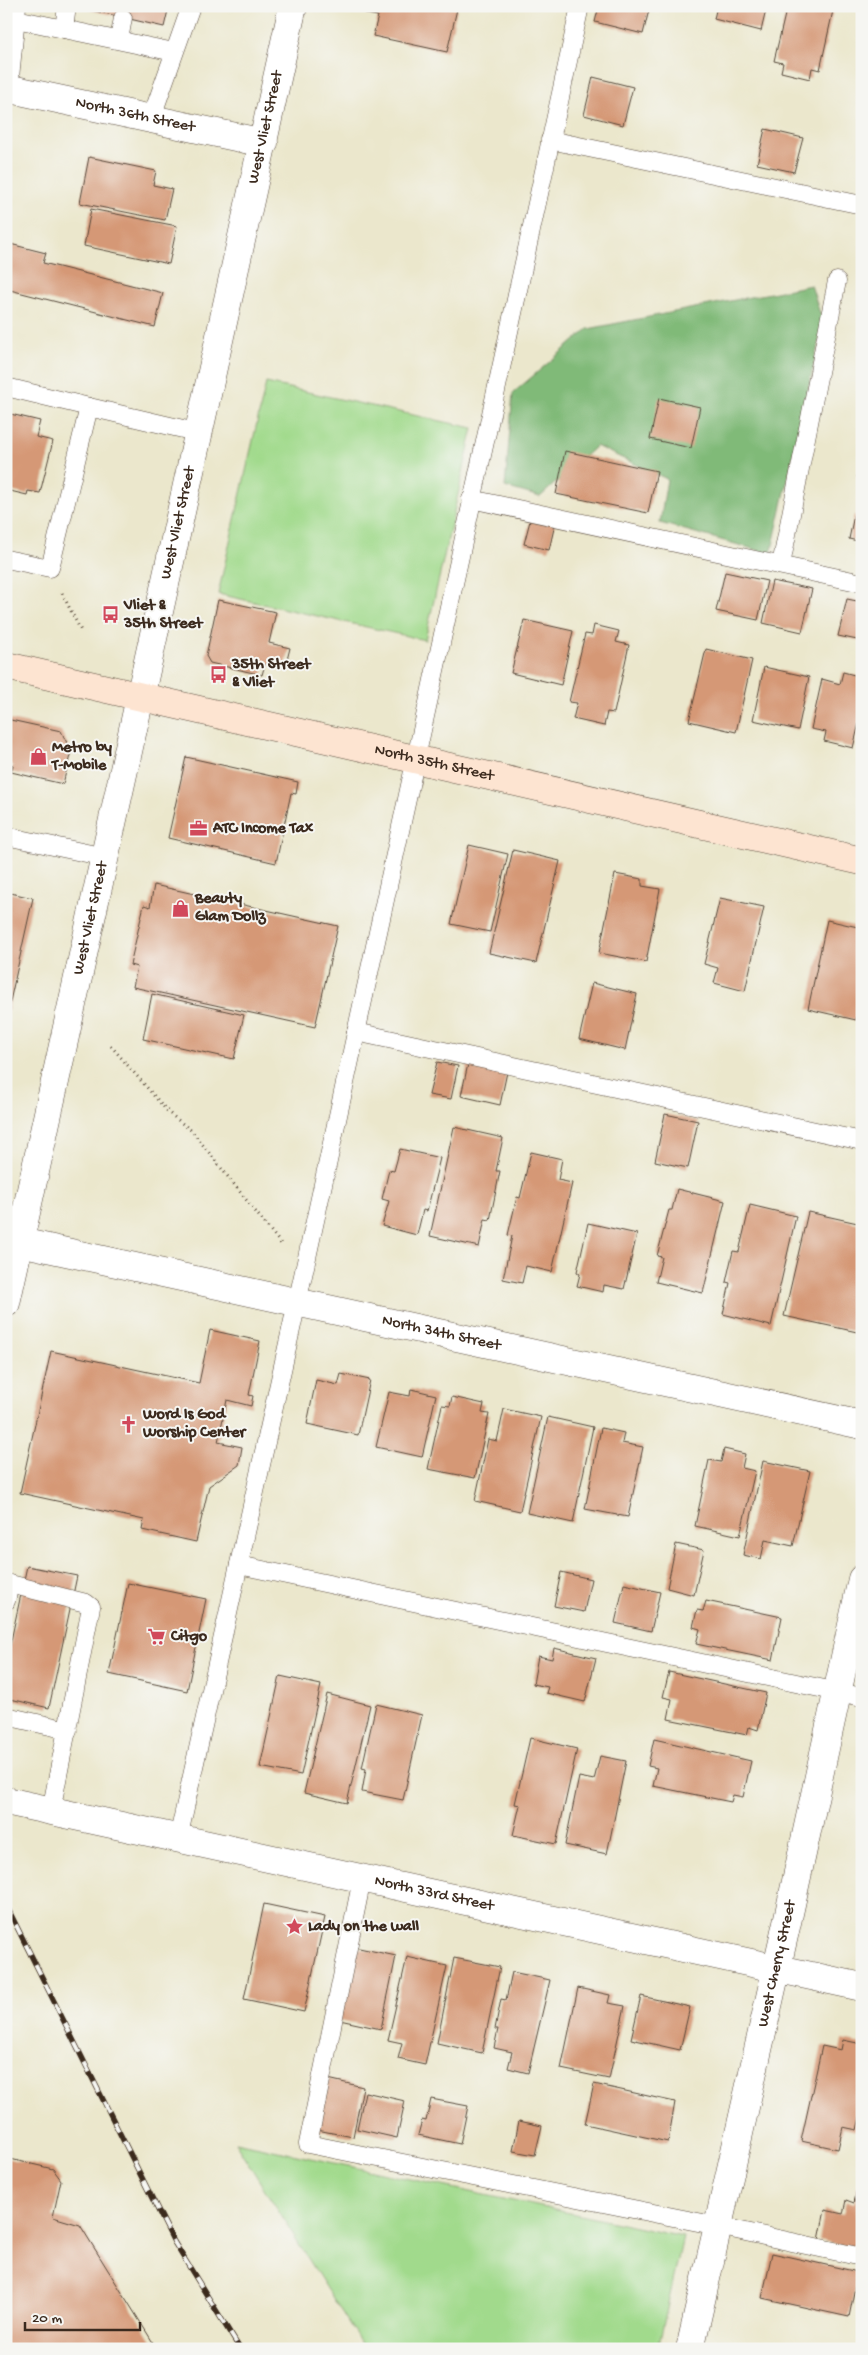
<svg xmlns="http://www.w3.org/2000/svg" width="868" height="2355" font-family="'Gochi Hand',sans-serif">
	<style>
		.green { fill: #a1da8c; stroke: #6e8255 }
		.forest { fill: #80ba78; stroke: #5e724b }
		.building { fill: #d59876 }
		.lines { fill: none; stroke-linecap: round; stroke-linejoin: round }
		.service-casing { stroke: #554638; stroke-width: 19 }
		.minor-casing { stroke: #554638; stroke-width: 29 }
		.tertiary-casing { stroke: #554638; stroke-width: 29 }
		.secondary-casing { stroke: #554638; stroke-width: 29 }
		.path { stroke: #554638; stroke-width: 3; stroke-dasharray: 1 4; stroke-linecap: butt }
		.service { stroke: #fff; stroke-width: 18 }
		.minor { stroke: #fff; stroke-width: 28 }
		.tertiary { stroke: #fff; stroke-width: 28 }
		.secondary { stroke: #fde4d1; stroke-width: 28 }
		.rail-casing { stroke: #3b2a1e; stroke-width: 5.5 }
		.rail { stroke: #f6f6f2; stroke-width: 4; stroke-dasharray: 11; stroke-linecap: butt }
		.labels { text-anchor: middle; dominant-baseline: central; stroke-width: 4; stroke-linejoin: round; paint-order: stroke }
		.street-label { font-size: 16px; fill: #3b2a1e; stroke: #f6f6f2 }
		.poi-label { font-size: 16px; font-weight: bold; fill: #3b2a1e; stroke: #f6f6f2; text-anchor: start }
	</style>
	<rect width="100%" height="100%" fill="#f6f6f2"/>
	<filter id="ink" filterUnits="userSpaceOnUse"><feTurbulence type="fractalNoise" baseFrequency=".02" numOctaves="2"/><feDisplacementMap in="SourceGraphic" scale="10" xChannelSelector="R" yChannelSelector="G"/><feConvolveMatrix kernelMatrix="1 2 1 2 8 2 1 2 1" color-interpolation-filters="sRGB"/></filter>
	<filter id="wash" filterUnits="userSpaceOnUse"><feTurbulence type="fractalNoise" baseFrequency=".0096" numOctaves="4" result="noise"/><feDisplacementMap in="SourceGraphic" scale="20" xChannelSelector="R" yChannelSelector="G"/><feGaussianBlur stdDeviation="1.12" result="paint"/><feColorMatrix in="noise" values="0 0 0 0 0 0 0 0 0 0 0 0 0 0 0 0 0 1.4 0 .05"/><feComposite in="paint" operator="in"/></filter>
	<g filter="url(#wash)">
		<rect width="100%" height="100%" fill="#ebe7cc"/>
		<g class="green">
			<path d="M266 383 473 428 425 640 218 594Z"/>
			<path d="M235 2142 683 2237 658 2349H365Z"/>
		</g>
		<path class="forest" d="M811 285 823 323 771 554 660 523 667 479 596 446 540 497 505 487 513 393 588 329Z"/>
		<g id="blocks">
			<g class="building">
				<path d="M74 6H169L164 27Z"/>
				<path d="M368 6H445L457 9 447 52 373 36 378 16 366 14Z"/>
				<path d="M599 6H650L643 34 595 22Z"/>
				<path d="M717 6H767L761 31 714 19Z"/>
				<path d="M787 6H834L820 70 812 68 810 79 781 72 783 63 774 61Z"/>
				<path d="M593 77 633 87 623 125 584 115Z"/>
				<path d="M765 129 803 138 794 172 757 164Z"/>
				<path d="M89 157 156 171 153 185 172 189 165 220 80 203Z"/>
				<path d="M91 209 177 226 169 264 84 246Z"/>
				<path d="M6 243 46 253 43 263 163 293 155 327 6 289Z"/>
				<path d="M659 398 700 407 691 448 650 439Z"/>
				<path d="M6 413 40 421 36 437 53 441 40 493 28 491 27 495 6 490Z"/>
				<path d="M565 451 657 471 648 513 556 494Z"/>
				<path d="M861 458H862V478L857 477Z"/>
				<path d="M854 515 862 517V542L849 539Z"/>
				<path d="M531 517 555 524 549 550 524 544Z"/>
				<path d="M725 572 767 581 758 620 716 611Z"/>
				<path d="M772 581 812 589 802 632 763 623Z"/>
				<path d="M847 599 862 602V641L838 636Z"/>
				<path d="M218 600 276 612 269 643 290 648 285 668 265 664 262 675 210 663 206 656Z"/>
				<path d="M524 620 573 631 561 685 511 673Z"/>
				<path d="M594 625 619 631 616 642 629 645 614 713 607 712 604 726 573 719 577 703 569 702 585 634 592 635Z"/>
				<path d="M706 649 752 660 736 732 689 721Z"/>
				<path d="M764 667 809 677 798 730 753 720Z"/>
				<path d="M843 672 862 677V711L853 748 824 741 826 732 811 729 822 679 840 684Z"/>
				<path d="M6 719 61 731 71 751 63 784 11 772 13 765 6 763Z"/>
				<path d="M186 757 298 782 296 794 291 793 276 863 168 838Z"/>
				<path d="M469 845 508 854 490 932 451 924Z"/>
				<path d="M513 850 560 861 536 963 489 953Z"/>
				<path d="M615 874 642 879V886L660 889 646 962 599 953Z"/>
				<path d="M154 885 338 926 315 1027 133 987 137 967 130 965 144 905 150 907Z"/>
				<path d="M6 892 33 898 7 1015H6Z"/>
				<path d="M720 898 764 907 745 991 714 983 718 968 704 964Z"/>
				<path d="M827 920 862 928V996L856 1020 808 1009Z"/>
				<path d="M592 983 637 994 625 1050 579 1039Z"/>
				<path d="M152 994 244 1015 234 1059 143 1039Z"/>
				<path d="M437 1062 458 1066 451 1099 429 1095Z"/>
				<path d="M468 1064 507 1072 500 1105 461 1096Z"/>
				<path d="M665 1114 698 1121 688 1168 655 1161Z"/>
				<path d="M454 1127 503 1138 496 1171H500L490 1220 485 1219 479 1247 430 1236Z"/>
				<path d="M400 1149 440 1158 427 1211 423 1210 417 1235 382 1226 389 1201 382 1199 389 1170 394 1171Z"/>
				<path d="M531 1152 562 1159 558 1180 572 1183 552 1272 526 1266 522 1283 503 1279 512 1236 508 1235 517 1197 520 1198Z"/>
				<path d="M677 1189 725 1201 703 1293 656 1282 662 1257 657 1256 669 1210H672Z"/>
				<path d="M750 1205 796 1216 771 1326 723 1314 730 1283 726 1282 733 1251 739 1252Z"/>
				<path d="M808 1212 862 1224V1311L857 1332 784 1316Z"/>
				<path d="M588 1223 637 1234 624 1289 604 1285 603 1292 577 1286 580 1274 577 1272Z"/>
				<path d="M210 1330 260 1341 249 1395 253 1396 251 1406 227 1400 218 1442 242 1447 239 1465 209 1486 196 1542 142 1530 144 1520 20 1493 51 1351 199 1383Z"/>
				<path d="M341 1374 370 1380 358 1435 307 1424 316 1380 338 1385Z"/>
				<path d="M411 1389 436 1395 422 1457 376 1447 389 1392 410 1396Z"/>
				<path d="M452 1397 484 1404 482 1413 489 1414 475 1478 428 1469 442 1405 450 1406Z"/>
				<path d="M504 1409 541 1417 520 1511 475 1501 488 1439 497 1441Z"/>
				<path d="M548 1417 593 1427 573 1523 527 1513Z"/>
				<path d="M601 1428 624 1433 622 1443 643 1447 628 1517 585 1509Z"/>
				<path d="M724 1449 745 1454 742 1468 755 1471 740 1536 695 1526 709 1460 721 1462Z"/>
				<path d="M763 1461 810 1471 793 1546 765 1540 761 1559 743 1555Z"/>
				<path d="M676 1544 704 1550 694 1595 667 1588Z"/>
				<path d="M27 1566 77 1576 49 1708 6 1698V1664Z"/>
				<path d="M561 1572 591 1579 584 1612 554 1606Z"/>
				<path d="M128 1583 206 1599 187 1691 109 1674Z"/>
				<path d="M624 1584 660 1592 651 1631 615 1623Z"/>
				<path d="M706 1601 782 1617 773 1660 696 1644 700 1629 693 1627 697 1610 703 1611Z"/>
				<path d="M554 1648 596 1658 585 1702 546 1693 548 1687 533 1684 538 1656 552 1659Z"/>
				<path d="M669 1672 766 1693 758 1730 749 1727 747 1735 668 1719 672 1699 663 1697Z"/>
				<path d="M280 1676 321 1685 301 1775 260 1767Z"/>
				<path d="M327 1694 370 1705 347 1803 304 1793Z"/>
				<path d="M376 1704 422 1715 403 1800 362 1792 366 1769 362 1768Z"/>
				<path d="M530 1738 577 1749 556 1844 513 1835 520 1805 515 1804Z"/>
				<path d="M654 1739 751 1761 743 1797 733 1795 731 1802 653 1786 657 1768 648 1766Z"/>
				<path d="M600 1756 626 1761 607 1854 565 1845 579 1777 594 1780Z"/>
				<path d="M264 1904 325 1917 304 2012 244 1999Z"/>
				<path d="M350 1946 396 1956 381 2029 335 2019Z"/>
				<path d="M407 1957 447 1966 425 2065 398 2059 402 2043 388 2040Z"/>
				<path d="M454 1958 500 1967 482 2053 437 2043Z"/>
				<path d="M512 1972 550 1980 528 2073 508 2068 512 2052 494 2048 498 2029H495L501 1999 506 2000Z"/>
				<path d="M578 1988 610 1995 608 2003 625 2006 609 2079 561 2069Z"/>
				<path d="M641 1996 690 2007 680 2050 631 2039Z"/>
				<path d="M843 2040 862 2044V2109L857 2130 843 2127 838 2149 801 2141 822 2046 841 2050Z"/>
				<path d="M328 2079 363 2087 353 2137 317 2130Z"/>
				<path d="M594 2084 675 2102 668 2142 585 2124Z"/>
				<path d="M365 2092 405 2101 397 2138 357 2129Z"/>
				<path d="M431 2099 468 2106 460 2144 418 2135 422 2120 426 2121Z"/>
				<path d="M519 2121 542 2126 535 2155 513 2151Z"/>
				<path d="M6 2158 53 2169 61 2180 53 2217 80 2225 157 2349H6Z"/>
				<path d="M858 2185 862 2186V2250L819 2240 825 2210 843 2214 846 2200 854 2203Z"/>
				<path d="M772 2253 858 2272 849 2317 762 2298Z"/>
			</g>
		</g>
	</g>
	<g filter="url(#ink)">
		<use href="#blocks" fill-opacity="0" stroke="#554638" stroke-width="1"/>
		<g class="lines">
			<defs>
				<g id="service">
					<path d="M16 19 174 52"/>
					<path d="M64 29 67 6"/>
					<path d="M119 40 123 18"/>
					<path d="M9 88 17 6"/>
					<path d="M151 119 191 6"/>
					<path d="M550 140 862 205"/>
					<path d="M6 387 89 407"/>
					<path d="M471 499 862 583"/>
					<path d="M6 559 50 568 89 407 200 433"/>
					<path d="M781 565 837 281"/>
					<path d="M6 836 105 857"/>
					<path d="M356 1032 862 1141"/>
					<path d="M239 1565 862 1697"/>
					<path d="M6 1583 86 1603 91 1607 51 1811"/>
					<path d="M6 1601 10 1584"/>
					<path d="M6 1716 68 1730"/>
					<path d="M178 1839 308 1253 580 6"/>
					<path d="M362 1879 308 2144 718 2226 862 2257"/>
				</g>
				<g id="minor">
					<path id="s1" d="M6 88 264 143"/>
					<path id="s2" d="M20 1242 862 1425"/>
					<path id="s3" d="M6 1801 862 1987"/>
					<path id="s4" d="M690 2349 788 1918 862 1579"/>
				</g>
				<g id="tertiary">
					<path id="s5" d="M6 1303 293 6"/>
				</g>
				<g id="secondary">
					<path id="s6" d="M6 666 862 861"/>
				</g>
			</defs>
			<use href="#service" class="service-casing"/>
			<use href="#minor" class="minor-casing"/>
			<use href="#tertiary" class="tertiary-casing"/>
			<use href="#secondary" class="secondary-casing"/>
			<g class="path">
				<path d="M62 593 81 631"/>
				<path d="M111 1046 169 1113 192 1131 281 1244"/>
			</g>
			<use href="#service" class="service"/>
			<use href="#minor" class="minor"/>
			<use href="#tertiary" class="tertiary"/>
			<use href="#secondary" class="secondary"/>
			<defs>
				<path id="rail" d="M6 1905 174 2242 240 2349"/>
			</defs>
			<use href="#rail" class="rail-casing"/>
			<use href="#rail" class="rail"/>
		</g>
	</g>
	<defs>
		<symbol id="bus-bare" viewBox="-9 -9 18 18"><path d="M-5-6H5V4H4V6H2V4H-2V6H-4V4H-5ZM-3.5-4V0h7V-4ZM-3.5 1.2v1.5H-2V1.2ZM2 1.2v1.5H3.5V1.2Z" fill="#d1495b" stroke="#f6f6f2" stroke-width="2.5" paint-order="stroke"/></symbol>
		<symbol id="shop-bare" viewBox="-9 -9 18 18"><path d="M-5-2.5h2.3a2.7 3.5 0 0 1 5.4 0H5L5.5 6h-11ZM-1.5-2.5h3a1.5 2.3 0 0 0-3 0Z" fill="#d1495b" stroke="#f6f6f2" stroke-width="2.5" paint-order="stroke"/></symbol>
		<symbol id="office-bare" viewBox="-9 -9 18 18"><path d="M-6-3h4V-5.5h4V-3h4V5H-6ZM-1-4.5V-3h2v-1.5ZM-6 0V1H6V0Z" fill="#d1495b" stroke="#f6f6f2" stroke-width="2.5" paint-order="stroke"/></symbol>
		<symbol id="church-bare" viewBox="-9 -9 18 18"><path d="M-1.2-6h2.4v3.5h3.3v2.4h-3.3V6h-2.4V-.1h-3.3v-2.4h3.3Z" fill="#d1495b" stroke="#f6f6f2" stroke-width="2.5" paint-order="stroke"/></symbol>
		<symbol id="supermarket-bare" viewBox="-9 -9 18 18"><path d="M-6-5.5h2.5l.6 2H6L4.5 2H-2.5L-4.4-4H-6ZM-1.5 3.2a1.3 1.3 0 1 0 .1 0ZM3 3.2a1.3 1.3 0 1 0 .1 0Z" fill="#d1495b" stroke="#f6f6f2" stroke-width="2.5" paint-order="stroke"/></symbol>
		<symbol id="sight-bare" viewBox="-9 -9 18 18"><path d="M0-6L1.8-2.2L6-1.7L2.9 1.2L3.7 5.4L0 3.3L-3.7 5.4L-2.9 1.2L-6-1.7L-1.8-2.2Z" fill="#d1495b" stroke="#f6f6f2" stroke-width="2.5" paint-order="stroke"/></symbol>
	</defs>
	<g fill-rule="evenodd">
		<use href="#bus-bare" x="98" y="602" width="25" height="25"/>
		<use href="#bus-bare" x="206" y="662" width="25" height="25"/>
		<use href="#shop-bare" x="26" y="744" width="25" height="25"/>
		<use href="#office-bare" x="186" y="816" width="25" height="25"/>
		<use href="#shop-bare" x="168" y="896" width="25" height="25"/>
		<use href="#church-bare" x="116" y="1412" width="25" height="25"/>
		<use href="#supermarket-bare" x="144" y="1624" width="25" height="25"/>
		<use href="#sight-bare" x="282" y="1914" width="25" height="25"/>
	</g>
	<g class="labels">
		<g class="street-label">
			<text stroke="none"><textPath href="#s1" startOffset="132">North 36th Street</textPath></text>
			<text stroke="none"><textPath href="#s5" startOffset="1204">West Vliet Street</textPath></text>
			<text stroke="none"><textPath href="#s5" startOffset="799">West Vliet Street</textPath></text>
			<text stroke="none"><textPath href="#s6" startOffset="439">North 35th Street</textPath></text>
			<text stroke="none"><textPath href="#s5" startOffset="394">West Vliet Street</textPath></text>
			<text stroke="none"><textPath href="#s2" startOffset="431">North 34th Street</textPath></text>
			<text stroke="none"><textPath href="#s3" startOffset="438">North 33rd Street</textPath></text>
			<text stroke="none"><textPath href="#s4" startOffset="395">West Cherry Street</textPath></text>
		</g>
		<g class="poi-label">
			<text x="124" y="606">Vliet &amp;<tspan x="124" dy="18">35th Street</tspan></text>
			<text x="232" y="665">35th Street<tspan x="232" dy="18">&amp; Vliet</tspan></text>
			<text x="52" y="748">Metro by<tspan x="52" dy="18">T-Mobile</tspan></text>
			<text x="213" y="829">ATC Income Tax</text>
			<text x="195" y="899">Beauty<tspan x="195" dy="18">Glam Dollz</tspan></text>
			<text x="143" y="1415">Word Is God<tspan x="143" dy="18">Worship Center</tspan></text>
			<text x="171" y="1637">Citgo</text>
			<text x="308" y="1927">Lady on the wall</text>
		</g>
	</g>
	<rect width="868" height="2355" fill="none" stroke="#f6f6f2" stroke-width="25"/>
	<path d="M25 2322v8h115v-8" fill="none" stroke="#3b2a1e" stroke-width="2.5"/>
	<text x="32" y="2322" font-size="15" fill="#3b2a1e" stroke="#f6f6f2" stroke-width="4" paint-order="stroke">20 m</text>
</svg>
